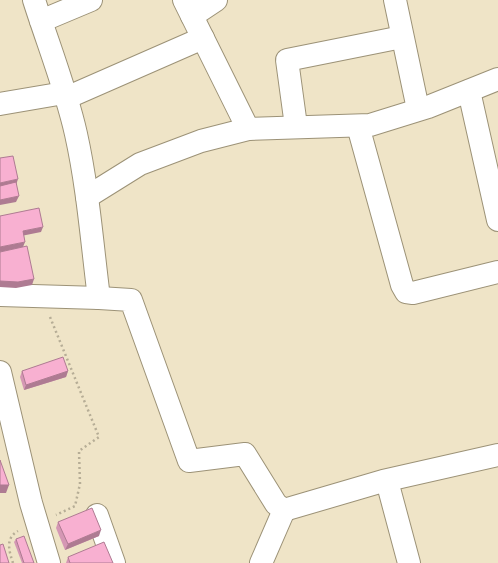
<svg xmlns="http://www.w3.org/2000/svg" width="498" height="563" font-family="'Sofia Sans Condensed',sans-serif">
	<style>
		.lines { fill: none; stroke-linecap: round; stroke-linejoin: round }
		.minor-casing { stroke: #9c9277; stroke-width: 24 }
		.path { stroke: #b6ad96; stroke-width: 2.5; stroke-dasharray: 2 3; stroke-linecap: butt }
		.minor { stroke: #fff; stroke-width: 22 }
		.wall { fill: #d597b4 }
		.shaded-wall { fill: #ae7b92 }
		.building { fill: #f8b0d1; stroke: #ae7b92 }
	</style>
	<rect width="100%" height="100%" fill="#efe4c7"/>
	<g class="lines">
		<defs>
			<g id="minor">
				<path d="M34 0C48 44 66 89 76 134 88 188 92 243 99 298"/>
				<path d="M184 0 248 129"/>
				<path d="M395 0 418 109"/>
				<path d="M192 16 216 0"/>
				<path d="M41 21 91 0"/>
				<path d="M469 91 498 220"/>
				<path d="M66 98 203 38"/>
				<path d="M0 104 64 93"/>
				<path d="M296 126 287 60 402 37"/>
				<path d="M358 126 402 285 406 292 413 293 498 272"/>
				<path d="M87 197 140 164 201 141 248 129 370 125 428 107 498 79"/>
				<path d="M0 295 99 298 131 300 189 461 245 454 276 504 284 510"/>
				<path d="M0 372 31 503 49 563"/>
				<path d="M387 481 409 563"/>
				<path d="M284 510 383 481 498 455"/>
				<path d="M97 515 114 563"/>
				<path d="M261 563 284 510"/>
			</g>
		</defs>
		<use href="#minor" class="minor-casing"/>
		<g class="path">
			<path d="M50 317 99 437 79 451 80 484 75 506 56 515"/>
			<path d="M13 563C9 551 5 538 18 531"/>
		</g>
		<use href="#minor" class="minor"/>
	</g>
	<g class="wall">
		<path d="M22 371H68L66 377 24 390 20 377Z"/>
		<path d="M58 522 99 536 65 550 56 528Z"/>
		<path d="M16 539 34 563H22L14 542Z"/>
		<path d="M68 557 113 563H66Z"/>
	</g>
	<g class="shaded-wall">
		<path d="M18 179 16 185 0 188V183Z"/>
		<path d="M19 196 16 202 0 205V200Z"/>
		<path d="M43 227 41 232 21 236 23 231Z"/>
		<path d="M25 242 23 247 0 252V247Z"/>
		<path d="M34 279 32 285 16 288 0 287V281Z"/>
		<path d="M68 371 66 377 24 390 26 385Z"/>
		<path d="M0 485H9L6 493H0Z"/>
		<path d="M101 530 99 536 65 550 68 544Z"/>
	</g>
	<g class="building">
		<path d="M13 156 18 179 0 183V158Z"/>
		<path d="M16 182 19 196 0 200V186Z"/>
		<path d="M39 208 43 227 23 231 25 242 0 247V216Z"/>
		<path d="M27 246 34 279 18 282 0 281V252Z"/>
		<path d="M63 357 68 371 26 385 22 371Z"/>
		<path d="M0 460 9 485H0Z"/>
		<path d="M92 508 101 530 68 544 58 522Z"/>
		<path d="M24 536 34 563H24L16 539Z"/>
		<path d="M104 542 113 563H70L68 557Z"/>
		<path d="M3 544 9 563H0V545Z"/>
	</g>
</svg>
